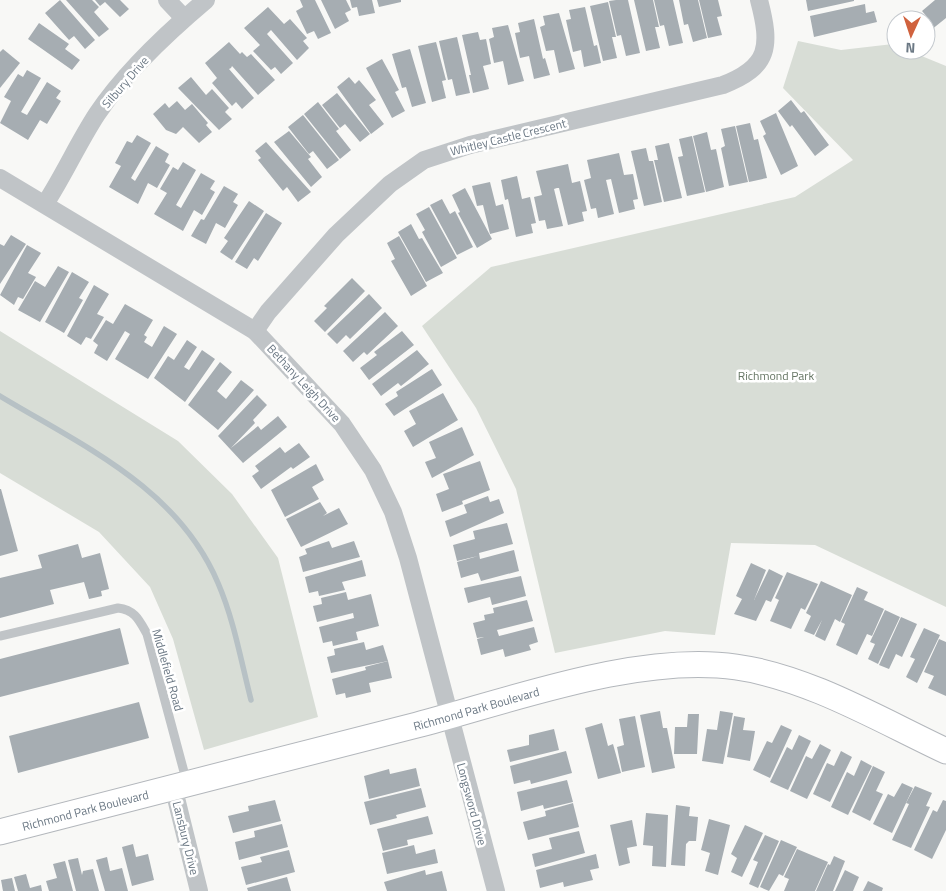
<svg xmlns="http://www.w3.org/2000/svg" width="946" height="891" font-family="'Titillium Web',sans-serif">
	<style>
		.green { fill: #d8ddd6 }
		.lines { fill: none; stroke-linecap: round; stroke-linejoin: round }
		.stream { stroke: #b7c1c5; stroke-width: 5.5 }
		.building { fill: #a6adb2 }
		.secondary-casing { stroke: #b3b7bc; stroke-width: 27 }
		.lane { stroke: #c0c4c7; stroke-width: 9 }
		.street { stroke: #c0c4c7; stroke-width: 18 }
		.secondary { stroke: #fff; stroke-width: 25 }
		.labels { text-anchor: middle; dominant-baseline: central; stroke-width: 5; stroke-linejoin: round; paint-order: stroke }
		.street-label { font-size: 12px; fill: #6b7884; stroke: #fff }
		.park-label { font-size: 12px; fill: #677765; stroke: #fff }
	</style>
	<rect width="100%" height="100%" fill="#f8f8f6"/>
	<g class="green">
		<path d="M798 41 841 50 893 44 896 46V50H907L946 66V607L815 545 731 543 715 635 665 631 555 653 516 489 476 408 422 326 491 267 795 197 853 160 783 88Z"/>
		<path d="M0 331 178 441 232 494 278 558 318 717 204 750 173 639 150 587 99 532 0 473Z"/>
	</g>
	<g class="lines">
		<path class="stream" d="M0 396C83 446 178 488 218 583 234 620 241 661 251 700"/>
	</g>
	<g class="building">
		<path d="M60 0 95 40 85 49 74 36 69 40 45 13Z"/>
		<path d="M66 0H92L99 7 94 12 109 29 99 37Z"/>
		<path d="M95 0H120L129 9 120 17 105 2 100 6Z"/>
		<path d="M300 0H315L331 33 318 39 314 31 307 34 296 11 303 7Z"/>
		<path d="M321 0H346L351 10 345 13 349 21 335 29Z"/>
		<path d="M350 0H372L375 13 359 16 357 7 352 8Z"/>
		<path d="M377 0H401V2L379 7Z"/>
		<path d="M616 0H628L640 53 626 56 621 35 617 36 609 1Z"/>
		<path d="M634 0H653L659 27H655L660 48 646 51Z"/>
		<path d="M654 0H673L683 43 669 46 664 25 660 26Z"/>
		<path d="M679 0H698L707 38 693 42 688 24 684 25Z"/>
		<path d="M699 0H718L722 16 717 17 722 35 708 38Z"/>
		<path d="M806 0H854V1L808 11Z"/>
		<path d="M935 0H946V18L931 30 926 24 928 18 922 11Z"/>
		<path d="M608 2 616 37H612L617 58 603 61 590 6Z"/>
		<path d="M865 4 866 13 874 11 877 22 814 37 810 16Z"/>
		<path d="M268 7 284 24 290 19 307 38 303 41 309 48 297 60 271 30 267 34 293 63 281 74 275 67 271 70 253 51 260 45 244 28Z"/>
		<path d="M585 7 594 46 597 45 601 63 584 67 581 50 573 52 566 20 571 19 569 10Z"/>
		<path d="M559 13 575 69 559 73 554 50 546 51 540 27 545 25 543 16Z"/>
		<path d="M534 19 543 59 545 58 550 75 534 79 529 56 520 58 515 33 520 32 518 23Z"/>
		<path d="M39 23 69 44 65 49 80 60 72 70 28 39Z"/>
		<path d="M508 25 524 81 508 85 503 61 494 63 489 39 494 37 492 28Z"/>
		<path d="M478 32 480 40 486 39 491 64 483 66 489 89 473 93 469 75H471L462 35Z"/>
		<path d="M457 37 470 93 456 96 452 79 448 80 439 41Z"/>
		<path d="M229 42 240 54 242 52 247 57 251 54 275 80 258 95 232 66 231 68 229 69 254 98 242 109 236 102 232 106 212 83 217 78 205 63Z"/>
		<path d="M436 42 446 80 442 81 446 98 432 102 418 46Z"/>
		<path d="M3 49 20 63 0 88V52Z"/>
		<path d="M410 49 426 103 412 107 406 87 402 88 392 54Z"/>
		<path d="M382 59 399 90 395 92 405 111 392 118 366 68Z"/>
		<path d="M27 70 41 78 21 112 27 115 47 82 61 91 56 98 61 101 47 124 40 120 28 140 0 123 11 101 4 97 18 74 23 77Z"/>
		<path d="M191 77 206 95 212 89 229 108 225 112 232 119 219 130 178 88Z"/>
		<path d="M349 77 355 84 359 80 376 100 369 105 384 124 371 134 337 87Z"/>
		<path d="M337 93 370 134 360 142 345 124 340 128 322 105Z"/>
		<path d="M791 100 801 113 804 111 829 145 815 156 792 125 790 127 778 111Z"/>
		<path d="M177 101 185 110 192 104 208 123 206 125 212 132 199 143 183 127 176 134 166 130 153 114 165 103 169 108Z"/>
		<path d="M318 102 339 129 336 131 351 150 340 159 304 114Z"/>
		<path d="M776 113 798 166 781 175 763 136 766 134 760 121Z"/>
		<path d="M303 115 339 160 327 169 313 151 309 154 288 127Z"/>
		<path d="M750 123 754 140 758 139 767 178 749 182 736 126Z"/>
		<path d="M735 126 748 182 729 186 721 148 725 146 721 129Z"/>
		<path d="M289 131 311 157 308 159 322 177 311 187 274 142Z"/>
		<path d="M707 132 711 150 716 149 724 187 706 192 693 136Z"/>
		<path d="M137 135 151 143 131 178 135 181 156 146 169 154 165 162 170 165 157 188 148 183 138 204 109 187 121 166 115 163 127 141 132 143Z"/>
		<path d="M692 136 705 192 687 196 678 157 683 156 679 139Z"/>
		<path d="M266 142 311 192 298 202 287 187 283 191 258 160 261 158 255 151Z"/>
		<path d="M669 143 682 198 664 202 654 160H658L655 146Z"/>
		<path d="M646 148 649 161H653L662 202 644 206 631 151Z"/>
		<path d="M619 153 624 175 633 174 638 199 633 200 635 209 619 213 611 179 606 180 614 214 598 218 596 208 591 209 584 180 591 178 587 160Z"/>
		<path d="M183 162 196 170 176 205 181 208 201 173 215 181 210 189 215 192 202 215 194 210 183 231 154 214 167 193 160 189 173 167 178 170Z"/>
		<path d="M568 164 572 183 580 181 587 211 582 212 584 221 568 225 559 188H557L554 189 563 226 547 229 545 220 539 221 534 197 542 195 536 171Z"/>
		<path d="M517 176 522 199 530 197 536 223 531 224 533 233 516 237 508 199 505 200 501 180Z"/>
		<path d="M490 182 496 206 503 204 509 229 490 234 483 205 477 206 472 186Z"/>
		<path d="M224 186 238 194 233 202 238 205 225 228 216 223 206 244 191 236 201 219 204 220Z"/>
		<path d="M465 188 492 239 477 248 458 213 460 212 452 195Z"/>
		<path d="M442 199 450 214 455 211 473 247 457 255 430 205Z"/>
		<path d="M249 201 264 211 232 260 220 252 228 241 224 238Z"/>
		<path d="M429 207 457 258 441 267 422 232 425 230 416 214Z"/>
		<path d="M266 213 282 223 258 261 254 258 247 269 235 262Z"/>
		<path d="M411 224 419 239 422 238 443 273 426 282 398 232Z"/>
		<path d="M11 235 26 244 0 284V244L4 246Z"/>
		<path d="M399 236 427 286 411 296 391 261 395 259 387 243Z"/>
		<path d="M27 245 41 253 28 273 36 277 23 299 18 297 14 305 0 295Z"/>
		<path d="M58 266 69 272 40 322 18 310 35 281 45 287Z"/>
		<path d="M72 272 89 282 79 298 83 300 64 333 45 322Z"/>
		<path d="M352 278 365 291 325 332 314 321 327 308 324 306Z"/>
		<path d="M94 285 109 294 97 314 104 317 91 339 86 337 81 345 67 336Z"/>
		<path d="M369 294 382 308 350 339 346 335 337 344 327 334Z"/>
		<path d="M125 304 153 320 144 335 147 337 144 342 152 347 164 326 177 334 148 379 115 359 130 334 125 331 107 361 94 353 98 345 93 341 106 320 113 324Z"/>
		<path d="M385 312 398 326 367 355 364 352 353 362 343 351Z"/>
		<path d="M402 331 414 345 369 380 360 368 377 355 374 352Z"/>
		<path d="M187 340 197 347 184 367 189 370 202 350 215 359 185 402 154 378 168 356 174 360Z"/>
		<path d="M417 350 429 364 401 386 398 383 381 396 372 384Z"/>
		<path d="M220 362 232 372 217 391 226 399 241 380 254 390 218 430 188 405Z"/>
		<path d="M432 369 442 385 394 416 385 404 398 396 396 392Z"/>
		<path d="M443 393 458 420 413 447 404 431 416 424 409 411Z"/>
		<path d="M257 395 267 405 253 420 255 423 231 448 258 426 261 430 278 416 287 427 243 463 218 436Z"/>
		<path d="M462 427 474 455 432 478 425 462 436 458 429 442Z"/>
		<path d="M299 443 310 457 293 469 291 467 261 489 252 476 259 471 255 466 280 447 285 453Z"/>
		<path d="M480 461 490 490 462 501 463 504 442 512 436 494 449 489 443 474Z"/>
		<path d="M316 464 324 480 312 487 319 499 285 517 271 490Z"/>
		<path d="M1 489 18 551 0 556V489Z"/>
		<path d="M488 496 490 502 499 499 504 513 450 537 445 521 467 513 464 505Z"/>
		<path d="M320 502 327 513 323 516 339 508 348 524 301 547 286 519Z"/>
		<path d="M507 523 513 544 479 553 480 559 514 550 519 571 481 581 478 573 461 578 457 562 478 556 457 561 453 545 475 539 473 531Z"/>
		<path d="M329 541 332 548 354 541 360 557 303 572 299 557 307 554 305 549Z"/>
		<path d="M78 544 82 558 100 553 109 589 101 591 102 596 89 599 84 582 50 590 54 604 0 618V578L42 568 38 555Z"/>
		<path d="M362 560 366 576 342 582 345 590 319 596 318 591 309 593 305 577Z"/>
		<path d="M751 563 766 570 754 600 769 569 783 576 771 602 766 600 756 621 734 614 742 599 736 596Z"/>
		<path d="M787 572 818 584 805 610 801 608 791 629 770 621 779 600 775 598Z"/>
		<path d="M521 576 526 596 492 605 490 597 468 603 464 588Z"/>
		<path d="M821 581 852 595 840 622 835 619 825 641 815 636 822 620 814 635 804 631 811 616 806 613Z"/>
		<path d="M857 587 868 592 864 600 884 609 872 636 867 634 857 655 836 645 845 624 841 622Z"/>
		<path d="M346 592 348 600 371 594 379 626 356 632 358 640 333 646 332 641 323 643 319 627 354 618 353 613 317 622 313 606 322 604 321 598Z"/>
		<path d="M527 600 533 621 497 630 499 636 534 627 538 642 529 645 531 650 505 657 503 649 481 655 477 639 484 637 477 638 473 623 485 620 484 615 494 613 493 608Z"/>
		<path d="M885 610 900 617 878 664 868 659 875 644 870 642Z"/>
		<path d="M901 617 917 624 902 657 896 654 889 669 879 665Z"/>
		<path d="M120 628 129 664 0 697V659Z"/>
		<path d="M924 628 940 635 917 683 906 677 915 659 910 657Z"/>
		<path d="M939 639 946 642V696L928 688 934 676 924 672Z"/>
		<path d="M364 642 366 650 383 645 388 661 331 673 327 657 335 655 334 649Z"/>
		<path d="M388 661 392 678 369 683 371 692 346 698 345 693 336 695 332 679 366 670 365 667Z"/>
		<path d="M139 702 149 738 18 773 9 736Z"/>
		<path d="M660 711 663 728H667L675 768 652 773 640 715Z"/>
		<path d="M720 711 733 713 723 764 702 761 707 729 717 730Z"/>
		<path d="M688 714H699L697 754H674L675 727H687Z"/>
		<path d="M635 716 645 767 622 772 617 747 624 745 619 719Z"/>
		<path d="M734 716 745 718 743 730 755 731 750 761 727 757Z"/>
		<path d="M602 723 608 746 613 744 621 773 598 779 585 728Z"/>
		<path d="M781 725 792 730 770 778 753 770 767 741 772 743Z"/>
		<path d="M554 729 559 750 510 762 507 750 529 745V735Z"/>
		<path d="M799 735 811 741 788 790 770 782 787 747 792 750Z"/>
		<path d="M820 744 831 750 807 799 790 791 806 756 812 759Z"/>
		<path d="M566 751 572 773 531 784 530 780 514 784 510 766Z"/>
		<path d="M841 751 852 757 830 802 813 794 827 763 834 766Z"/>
		<path d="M861 760 872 766 848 815 831 807 847 772 854 776Z"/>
		<path d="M873 766 885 772 876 791 883 794 870 821 852 812Z"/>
		<path d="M416 768 420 786 369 799 364 776 389 769 390 774Z"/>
		<path d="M567 780 573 802 544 809 543 805 521 811 517 792Z"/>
		<path d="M902 783 913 788 892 833 873 824 888 794 894 797Z"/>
		<path d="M915 786 932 793 926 806 930 807 911 848 892 840 909 804 906 803Z"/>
		<path d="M421 788 426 807 396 815 397 818 370 825 364 802Z"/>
		<path d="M275 800 281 821 233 833 228 816 249 811 248 806Z"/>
		<path d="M943 800 946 801V830L932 859 914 850 933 810 937 812Z"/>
		<path d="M573 803 579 827 528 840 523 822 546 816 545 811Z"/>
		<path d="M676 805 690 807 689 816 698 817 696 841H689L686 844 685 866 671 865Z"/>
		<path d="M646 813 668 815 666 867 652 866 653 846 643 845Z"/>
		<path d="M428 816 433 834 407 840 408 845 383 851 377 829Z"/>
		<path d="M709 819 730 825 718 875 705 871 710 853 701 850Z"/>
		<path d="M632 820 637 846 627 848 630 863 619 866 610 825Z"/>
		<path d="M282 824 288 847 239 860 235 842 255 837 254 831Z"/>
		<path d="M745 825 763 833 742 877 731 872 737 858 731 854Z"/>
		<path d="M579 831 585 853 535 867 532 854 552 849 549 838Z"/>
		<path d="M765 835 779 841 758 888 749 884 758 862 753 860Z"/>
		<path d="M781 840 797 847 783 876 779 874 769 891 760 887Z"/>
		<path d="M133 844 136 857 148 854 154 880 132 886 122 847Z"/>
		<path d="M414 845 416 854 435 849 438 863 387 874 382 853Z"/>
		<path d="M797 849 828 862 815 891H784L789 879 784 877Z"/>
		<path d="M289 850 295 872 246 885 241 867 262 862 260 857Z"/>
		<path d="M596 854 599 868 590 870 593 880 564 887 563 882 540 888 536 870Z"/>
		<path d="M834 856 845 861 833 891H816L828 864 830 865Z"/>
		<path d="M107 857 110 871 122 868 128 891H105L96 860Z"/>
		<path d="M78 858 82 875 83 871 93 869 99 891H76L68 860Z"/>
		<path d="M65 861 73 891H49L46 881 57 878 53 864Z"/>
		<path d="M425 870 426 875 442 871 447 891H387L384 882Z"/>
		<path d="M845 870 859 877 853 891H835Z"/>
		<path d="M26 874 30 888 41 885 42 891H18L14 877Z"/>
		<path d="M287 877 291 891H248L247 888Z"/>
		<path d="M12 878 15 891H3L1 880Z"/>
		<path d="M868 881 883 888 882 891H863Z"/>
	</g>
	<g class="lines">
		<defs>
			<g id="secondary">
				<path id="s1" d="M0 832C139 795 278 761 417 725 512 700 638 653 736 667 808 677 880 720 946 751"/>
			</g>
		</defs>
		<use href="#secondary" class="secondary-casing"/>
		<path class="lane" d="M0 636 118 608C135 610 139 620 147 634L187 783"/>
		<g class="street">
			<path d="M167 0 184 18"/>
			<path d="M0 178 255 331 342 424 373 470 393 512 408 558 496 891"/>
			<path d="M45 204C64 175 78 143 97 114 125 72 168 32 206 0"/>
			<path d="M255 331 268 312 336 235 390 184 424 160 470 145 723 85C770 67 771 46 759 0"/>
			<path d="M173 786 199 891"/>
		</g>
		<use href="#secondary" class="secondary"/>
	</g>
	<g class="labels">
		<g class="street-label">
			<text transform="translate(125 82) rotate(-49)">Silbury Drive</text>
			<text transform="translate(508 137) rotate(-14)">Whitley Castle Crescent</text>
			<text transform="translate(304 383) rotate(47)">Bethany Leigh Drive</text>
			<text transform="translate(168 670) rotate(74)">Middlefield Road</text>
			<text stroke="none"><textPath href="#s1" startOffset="492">Richmond Park Boulevard</textPath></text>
			<text transform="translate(472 804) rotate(75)">Longsword Drive</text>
			<text stroke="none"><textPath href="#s1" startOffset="88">Richmond Park Boulevard</textPath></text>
			<text transform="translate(186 838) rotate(76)">Lansbury Drive</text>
		</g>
		<g class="park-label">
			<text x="776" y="375">Richmond Park</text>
		</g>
	</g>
	<g transform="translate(911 35) rotate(183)"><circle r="24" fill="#ffffff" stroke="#c4c9ce"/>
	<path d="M0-4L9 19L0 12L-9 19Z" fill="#d0623e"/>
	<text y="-8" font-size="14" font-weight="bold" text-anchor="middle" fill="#6b7884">N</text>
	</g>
</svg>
